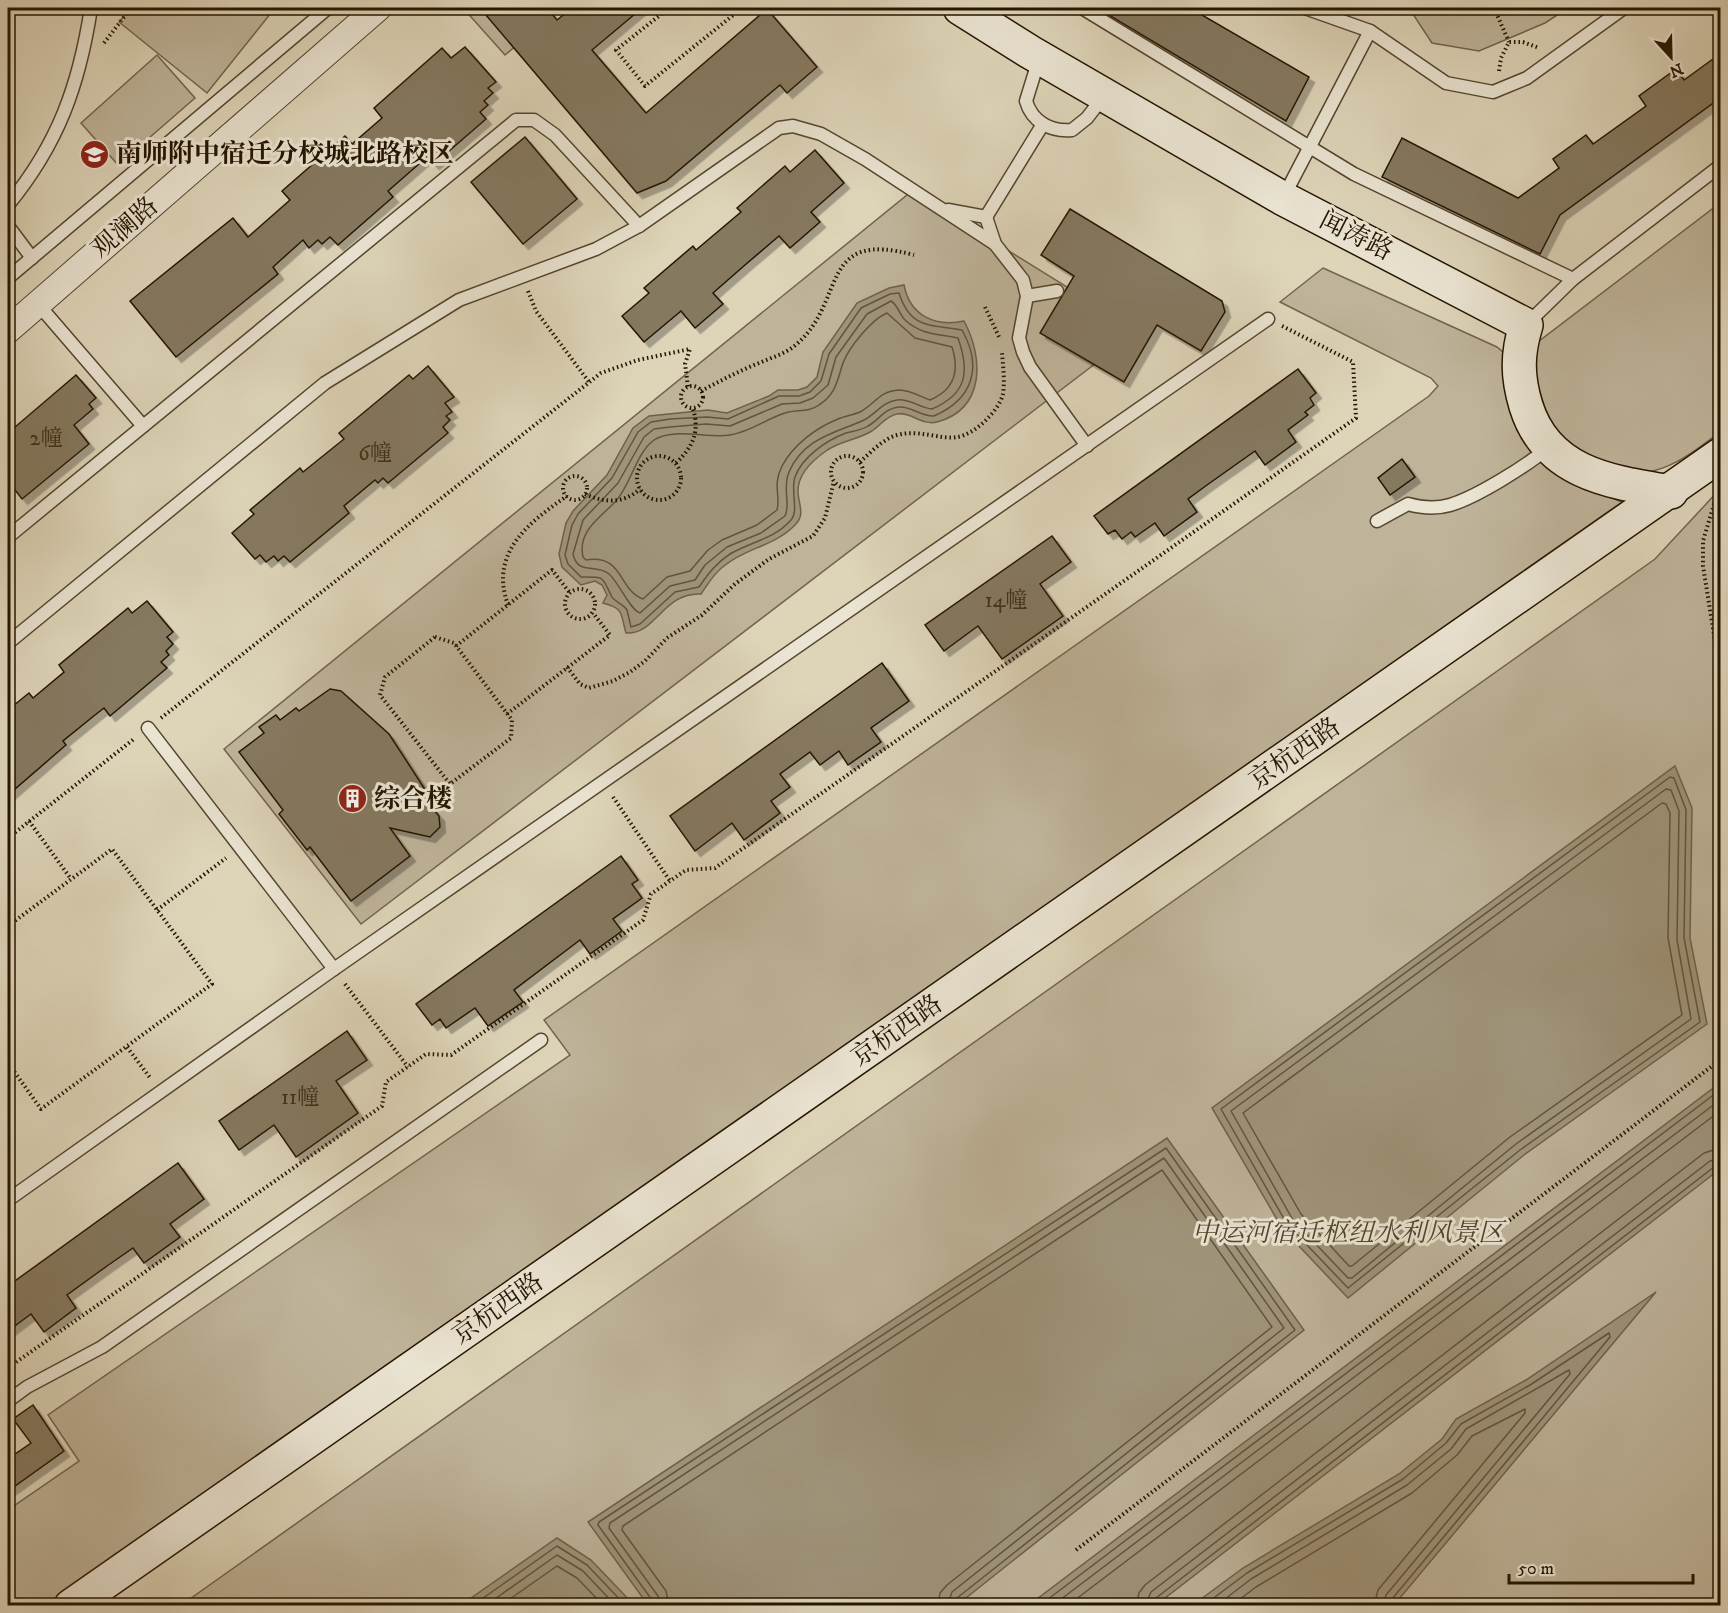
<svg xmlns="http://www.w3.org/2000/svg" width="1728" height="1613" font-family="'IM FELL DW Pica','Noto Serif SC',serif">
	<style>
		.green { fill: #bfb49a; stroke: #72644d; stroke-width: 1.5 }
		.water { fill: #9f947a; stroke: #6e6149; stroke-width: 1.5 }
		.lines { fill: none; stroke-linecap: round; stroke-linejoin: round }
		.shore { stroke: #62543d; stroke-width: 1.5 }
		.building { fill: #857960; stroke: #251500; stroke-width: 1.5; filter: url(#shadow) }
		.lane-casing { stroke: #53452e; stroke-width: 15 }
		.street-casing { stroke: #53452e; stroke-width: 28 }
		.secondary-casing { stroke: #251500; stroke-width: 36 }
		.path { stroke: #251500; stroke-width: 4; stroke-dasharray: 1.5 3; stroke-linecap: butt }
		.lane { stroke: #eae4d2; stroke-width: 12 }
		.street { stroke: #eae4d2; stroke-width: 26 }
		.secondary { stroke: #eae4d2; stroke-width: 33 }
		.labels { text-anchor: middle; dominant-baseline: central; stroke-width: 6; stroke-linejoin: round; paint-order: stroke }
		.number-label { font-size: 22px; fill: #3d2e18 }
		.poi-label { font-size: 26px; font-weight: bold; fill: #251500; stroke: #eae4d2; text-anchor: start }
		.street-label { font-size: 26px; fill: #251500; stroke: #eae4d2 }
		.park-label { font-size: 26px; font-style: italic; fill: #53452e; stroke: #eae4d2 }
	</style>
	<defs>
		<filter id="shadow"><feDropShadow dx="5.5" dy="5.5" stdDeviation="0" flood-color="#0004"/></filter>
	</defs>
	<rect width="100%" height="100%" fill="#ded5b9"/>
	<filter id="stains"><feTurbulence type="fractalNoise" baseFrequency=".00333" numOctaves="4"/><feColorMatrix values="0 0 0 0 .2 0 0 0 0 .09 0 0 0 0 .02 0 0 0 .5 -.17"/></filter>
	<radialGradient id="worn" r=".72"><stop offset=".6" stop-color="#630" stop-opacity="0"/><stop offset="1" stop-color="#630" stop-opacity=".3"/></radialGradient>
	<g class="green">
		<path d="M131 8H275L207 93 119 22Z"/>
		<path d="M463 8H560L505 55Z"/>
		<path d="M1404 8H1568L1545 23 1479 51 1432 43 1411 11Z"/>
		<path d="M157 55 195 98 118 165 81 123Z"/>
		<path d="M912 191 1138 331 361 924 224 749Z"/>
		<path d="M1720 203V432C1700 447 1678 465 1653 471 1635 475 1620 469 1604 462 1589 456 1572 449 1561 436 1543 415 1532 372 1534 345Z"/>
		<path d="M1323 268 1497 347 1504 353C1513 384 1520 443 1544 464 1565 483 1596 492 1622 502L48 1605H8V1510L79 1461 48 1415 570 1055 544 1020 1429 396 1438 386 1431 378 1280 302Z"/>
		<path d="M1720 489V1605L180 1606 1655 559Z"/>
	</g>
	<g class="water">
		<path d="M904 285C910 316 935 327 964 321 984 358 985 409 937 422 922 426 910 411 897 414 886 416 881 425 872 431 857 440 840 441 826 451 813 460 798 474 798 491 798 504 806 514 795 525 775 546 745 548 724 566 714 573 708 584 701 594 663 592 656 635 626 633 620 613 625 609 603 603L607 595 602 585 595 581 581 585 562 567 559 554 566 523 573 511 607 475 633 428 649 416 708 410 727 413 769 396 778 390H798L807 387 817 377 823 352 857 303 889 288Z"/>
		<path d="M1675 766 1692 808 1690 938 1707 1024 1524 1155 1348 1298 1282 1228 1212 1108Z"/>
		<path d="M1720 1083V1169L1156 1605H1029Z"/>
		<path d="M1167 1138 1304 1330 957 1605H648L588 1522Z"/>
		<path d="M1656 1292 1394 1605H1193L1243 1568 1399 1474 1442 1439 1456 1419 1526 1380Z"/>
		<path d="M557 1538 591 1560 634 1605H461Z"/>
	</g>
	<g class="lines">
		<g class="shore">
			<path d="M890 294 899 293C911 331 933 324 962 330 983 367 973 399 934 416 922 417 911 406 899 407 885 408 879 420 868 426 862 430 854 431 846 433 827 440 802 457 795 477 790 491 800 512 790 521 774 539 750 542 730 554 716 563 708 574 699 587L675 592 640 624 631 627 627 610C624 605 614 601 612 597 601 576 607 577 581 577L568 564 565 555 572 525 578 514 612 478 638 432 651 422 670 419 707 417 728 419 779 396H799L810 392 821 381 829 354 861 308Z"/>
			<path d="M891 301C898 305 899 314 905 320 921 335 939 334 958 338 970 372 967 394 932 409 920 408 909 398 897 400 881 402 876 415 862 421 834 433 803 439 789 472 782 488 791 505 785 516L761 533 727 547 705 565 695 580 670 586 640 613C630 610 618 581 609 574 595 563 578 576 573 554L583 520 618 483 644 437 654 429 670 427 706 424 730 426 782 404 800 403 813 398 828 385 836 357 867 314Z"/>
			<path d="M887 313 915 338 952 347C960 372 954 390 930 400 921 397 910 390 899 390 879 391 875 404 860 412 853 415 845 416 838 419 816 428 794 444 782 466 772 486 781 496 777 510L757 525 722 540 708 550 690 571 667 577 643 599C618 590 624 554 586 560L583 557C577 531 601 517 616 501 631 484 636 453 654 440 673 427 709 439 730 435 750 432 766 419 785 413 796 409 808 413 819 405 836 394 837 381 843 363 849 347 872 319 887 313Z"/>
			<path d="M1670 777 1674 778 1686 810 1684 938 1700 1022 1520 1150 1348 1288 1287 1224 1221 1109Z"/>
			<path d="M1666 789 1671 790 1679 811 1677 940 1691 1019 1516 1144 1352 1278H1348L1293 1220 1231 1111Z"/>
			<path d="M1662 803 1666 804 1670 813 1668 938 1682 1015 1510 1137 1352 1266H1349L1301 1214 1243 1113Z"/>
			<path d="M472 1606 557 1546 587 1565 626 1606"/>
			<path d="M485 1606 557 1555 583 1571 616 1606"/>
			<path d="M500 1606 557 1566 577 1578 604 1606"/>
			<path d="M653 1606 652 1600 598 1525 599 1522 1166 1148 1295 1330 957 1598 954 1606"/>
			<path d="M660 1606 658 1596 609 1528 610 1523 1164 1158 1284 1328 952 1592 947 1606"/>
			<path d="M669 1606 666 1591 622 1530 623 1526 1162 1170 1272 1327 947 1585 940 1593 938 1606"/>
			<path d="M1039 1606 1720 1090"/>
			<path d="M1052 1606 1720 1100"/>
			<path d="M1067 1606 1720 1111"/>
			<path d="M1136 1606 1139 1593 1145 1585 1704 1153 1720 1148"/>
			<path d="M1145 1606 1151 1592 1710 1161 1720 1158"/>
			<path d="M1153 1606 1156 1598 1714 1167 1720 1165"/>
			<path d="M1203 1606 1247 1573 1403 1479 1446 1443 1461 1424 1530 1385 1609 1333 1610 1337 1392 1599 1390 1606"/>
			<path d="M1216 1606 1251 1579 1407 1485 1451 1449 1466 1429 1569 1370 1570 1374 1386 1595 1383 1606"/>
			<path d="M1231 1606 1256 1587 1412 1493 1457 1455 1472 1436 1525 1409V1413L1378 1590 1374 1606"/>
		</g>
	</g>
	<g class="building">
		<path d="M480 8H547L557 20 572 8H642L592 50 646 113 767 9 817 67 787 93 780 85 666 181 637 193Z"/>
		<path d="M1097 8H1190L1309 77 1286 121Z"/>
		<path d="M465 47 496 82 488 88 493 93 484 101 488 105 480 112 486 119 434 164 427 157 388 191 393 197 338 245 330 237 322 244 318 240 309 248 303 240 273 267 278 274 176 357 130 301 233 218 248 237 290 200 282 191 345 136 352 144 382 118 374 108 442 48 451 58Z"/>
		<path d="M1713 59 1720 69V98L1560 215 1540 254 1382 177 1402 138 1518 198 1559 168 1553 159 1586 135 1593 144 1646 106 1639 96 1676 69 1684 80Z"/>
		<path d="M525 137 577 199 523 244 471 182Z"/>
		<path d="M815 150 844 183 811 212 820 222 790 248 779 236 745 265 713 293 723 304 695 328 681 311 644 342 622 316 649 293 644 288 693 246 696 250 741 212 737 208 785 166 790 172Z"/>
		<path d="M1070 209 1222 301 1225 312 1201 351 1157 325 1124 382 1040 333 1074 276 1041 255Z"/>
		<path d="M428 366 454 397 445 403 452 412 446 416 450 420 443 427 448 433 388 483 383 478 378 483 375 480 344 506 349 513 290 562 284 556 278 561 274 556 266 562 260 555 255 559 232 533 254 514 250 510 300 468 303 472 344 439 339 433 409 375 413 379Z"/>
		<path d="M1298 369 1316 393 1310 398 1314 405 1305 412 1308 415 1288 430 1296 442 1265 465 1255 451 1207 485 1188 499 1197 512 1164 536 1155 523 1135 537 1131 532 1122 539 1115 530 1108 534 1094 516Z"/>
		<path d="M76 375 96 398 89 404 93 409 74 425 89 444 22 499 8 481V433Z"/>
		<path d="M1402 459 1415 477 1390 495 1378 478Z"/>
		<path d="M1052 536 1071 562 1040 584 1063 616 1002 659 978 626 944 651 925 625Z"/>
		<path d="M147 601 173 632 167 637 173 644 166 651 169 655 161 662 167 668 110 716 104 708 95 715 63 741 66 745 8 795V710L29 693 33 698 64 672 59 665 128 608 132 613Z"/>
		<path d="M882 663 909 701 871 728 881 742 848 765 839 751 820 765 810 752 780 774 790 787 771 801 780 813 744 840 732 823 695 851 670 816Z"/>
		<path d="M330 689 341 691 389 734 428 794 423 797 439 816 440 827 430 837 390 828 410 856 351 901 310 847 307 850 279 814 283 810 239 752 264 733 259 727 276 715 280 720 296 708 299 711Z"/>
		<path d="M621 856 638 880 632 884 642 898 613 919 622 931 590 954 580 940 514 990 523 1002 488 1026 475 1008 446 1028 440 1019 432 1025 416 1004Z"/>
		<path d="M347 1031 367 1060 336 1081 358 1113 296 1157 274 1125 239 1150 219 1121Z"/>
		<path d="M178 1163 204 1199 170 1224 180 1237 144 1263 133 1248 107 1266 67 1295 76 1308 44 1332 31 1314 8 1331V1286Z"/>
		<path d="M33 1405 64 1451 8 1491V1459L31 1443 13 1419Z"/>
	</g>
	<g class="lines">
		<defs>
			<g id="lane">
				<path d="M1082 8 1354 174 1573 279"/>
				<path d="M1305 8 1370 31 1446 83 1493 92 1527 78 1624 8"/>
				<path d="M1039 59 1026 101C1032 122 1051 132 1072 130L1087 118 1104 96"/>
				<path d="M1283 198 1370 31"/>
				<path d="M8 205C58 144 79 86 91 8"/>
				<path d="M948 210 986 217"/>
				<path d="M986 217 995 244 1023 280 1027 296 1019 338 1023 352 1030 367 1087 446"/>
				<path d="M986 217 1043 124"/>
				<path d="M8 226 32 258"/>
				<path d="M8 278 328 8"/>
				<path d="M1027 296 1057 291"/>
				<path d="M37 303 143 426"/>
				<path d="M1527 324 1573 279 1720 166"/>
				<path d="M1377 521 1408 504C1422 508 1436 509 1450 505 1477 497 1526 466 1548 448"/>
				<path d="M8 537 516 120H534L555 135 639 226"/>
				<path d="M8 643 325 383 459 300 596 249 639 226 779 128 793 126 821 134 865 159 995 244"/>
				<path d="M148 728 334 969"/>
				<path d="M8 1200 334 969 1268 319"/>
				<path d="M8 1401 27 1387 102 1347 541 1040"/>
			</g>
			<path id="street" d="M8 330 378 8"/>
			<g id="secondary">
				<path d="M960 8 1030 52 1282 198 1526 325C1517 354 1517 376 1526 406 1547 474 1611 482 1671 492"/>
				<path d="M71 1606 1720 455"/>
			</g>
		</defs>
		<use href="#lane" class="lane-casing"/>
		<use href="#street" class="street-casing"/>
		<use href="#secondary" class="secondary-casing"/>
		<g class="path">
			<path d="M669 8 616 50 645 86 742 8"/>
			<path d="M1494 8 1509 42"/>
			<path d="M8 18 24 8"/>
			<path d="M104 43 131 8"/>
			<path d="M1499 71 1501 58 1509 42H1523L1539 48"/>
			<path d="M8 165V167"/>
			<path d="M528 291 536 311 589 382"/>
			<path d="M985 307 1000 339"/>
			<circle cx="692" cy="397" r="11"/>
			<path d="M701 391C720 381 739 371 759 363 773 357 788 353 799 342 846 299 819 229 914 255"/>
			<circle cx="659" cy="478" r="22"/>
			<circle cx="847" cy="472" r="16"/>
			<path d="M860 462C871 452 883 439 897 435 919 429 940 440 957 437 974 435 999 411 1003 394 1005 380 1003 366 1002 353"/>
			<path d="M676 463C693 447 700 431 693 409"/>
			<circle cx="575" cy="488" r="12"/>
			<path d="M1718 491 1703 541V566L1720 672"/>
			<path d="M585 494C605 503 623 504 640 489"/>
			<circle cx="580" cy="604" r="15"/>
			<path d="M508 605C489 553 528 523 567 496"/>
			<path d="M435 637 454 643 512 720 511 738 450 784 380 695 385 677Z"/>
			<path d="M456 646 552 570 570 593"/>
			<path d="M567 667 580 684 589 688 613 681 630 672 645 661 667 638 702 615 735 584 769 559 813 536 825 518 834 481"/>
			<path d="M507 714 610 635 593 613"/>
			<path d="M161 718 601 373 638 360 690 349 685 364 688 387"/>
			<path d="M613 797 670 881"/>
			<path d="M29 821 71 879"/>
			<path d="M8 838 134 739"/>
			<path d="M157 910 226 858"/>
			<path d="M8 926 112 849 212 984 41 1109 8 1063"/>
			<path d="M345 984 408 1067"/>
			<path d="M127 1047 151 1079"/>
			<path d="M8 1365H12L382 1106 386 1082 426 1054 451 1055 643 920 651 894 686 870 715 868 1356 418 1353 362 1282 326"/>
			<path d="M1076 1550 1720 1060"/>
		</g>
		<use href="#lane" class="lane"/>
		<use href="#street" class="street"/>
		<use href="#secondary" class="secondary"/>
	</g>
	<defs>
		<symbol id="school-disc" viewBox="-11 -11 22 22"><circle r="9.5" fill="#8f2418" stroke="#eae4d2"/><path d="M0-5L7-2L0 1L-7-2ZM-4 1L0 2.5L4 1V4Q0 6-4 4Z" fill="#fff"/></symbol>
		<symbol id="building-disc" viewBox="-11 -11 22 22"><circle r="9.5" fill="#8f2418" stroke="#eae4d2"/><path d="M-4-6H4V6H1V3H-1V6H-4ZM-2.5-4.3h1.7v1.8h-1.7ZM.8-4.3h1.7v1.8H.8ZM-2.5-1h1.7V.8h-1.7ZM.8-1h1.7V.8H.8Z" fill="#fff"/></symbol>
	</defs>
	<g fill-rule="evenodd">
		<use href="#school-disc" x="78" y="138" width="33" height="33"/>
		<use href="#building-disc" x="336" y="782" width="33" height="33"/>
	</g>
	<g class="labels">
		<g class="number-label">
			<text x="46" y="438">2幢</text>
			<text x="375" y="453">6幢</text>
			<text x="1006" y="600">14幢</text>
			<text x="300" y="1097">11幢</text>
		</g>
		<g class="poi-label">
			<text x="116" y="154">南师附中宿迁分校城北路校区</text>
			<text x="374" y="799">综合楼</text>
		</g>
		<g class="street-label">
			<text transform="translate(125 228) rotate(-41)">观澜路</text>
			<text transform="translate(1356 236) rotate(27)">闻涛路</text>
			<text transform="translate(1295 754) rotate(-35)">京杭西路</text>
			<text transform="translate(897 1031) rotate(-35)">京杭西路</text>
			<text transform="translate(498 1309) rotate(-35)">京杭西路</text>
		</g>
		<g class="park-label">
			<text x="1348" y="1233">中运河宿迁枢纽水利风景区</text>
		</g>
	</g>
	<rect width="1728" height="1613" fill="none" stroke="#ded5b9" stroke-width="30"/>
	<rect x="9" y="9" width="1710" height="1595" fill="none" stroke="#251500" stroke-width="3"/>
	<rect x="15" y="15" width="1698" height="1583" fill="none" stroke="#251500" stroke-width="1.5"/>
	<g transform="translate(1671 57) rotate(158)" stroke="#eae4d2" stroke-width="4.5" paint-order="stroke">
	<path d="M0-4.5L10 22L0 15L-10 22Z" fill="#251500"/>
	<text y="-9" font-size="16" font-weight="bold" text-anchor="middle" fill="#251500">N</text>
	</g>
	<path d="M1509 1574v9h184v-9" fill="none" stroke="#251500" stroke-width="3"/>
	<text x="1518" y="1574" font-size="18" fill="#251500" stroke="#eae4d2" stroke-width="4.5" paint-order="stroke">50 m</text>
	<rect width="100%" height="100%" filter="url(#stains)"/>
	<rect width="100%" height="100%" fill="url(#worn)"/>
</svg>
